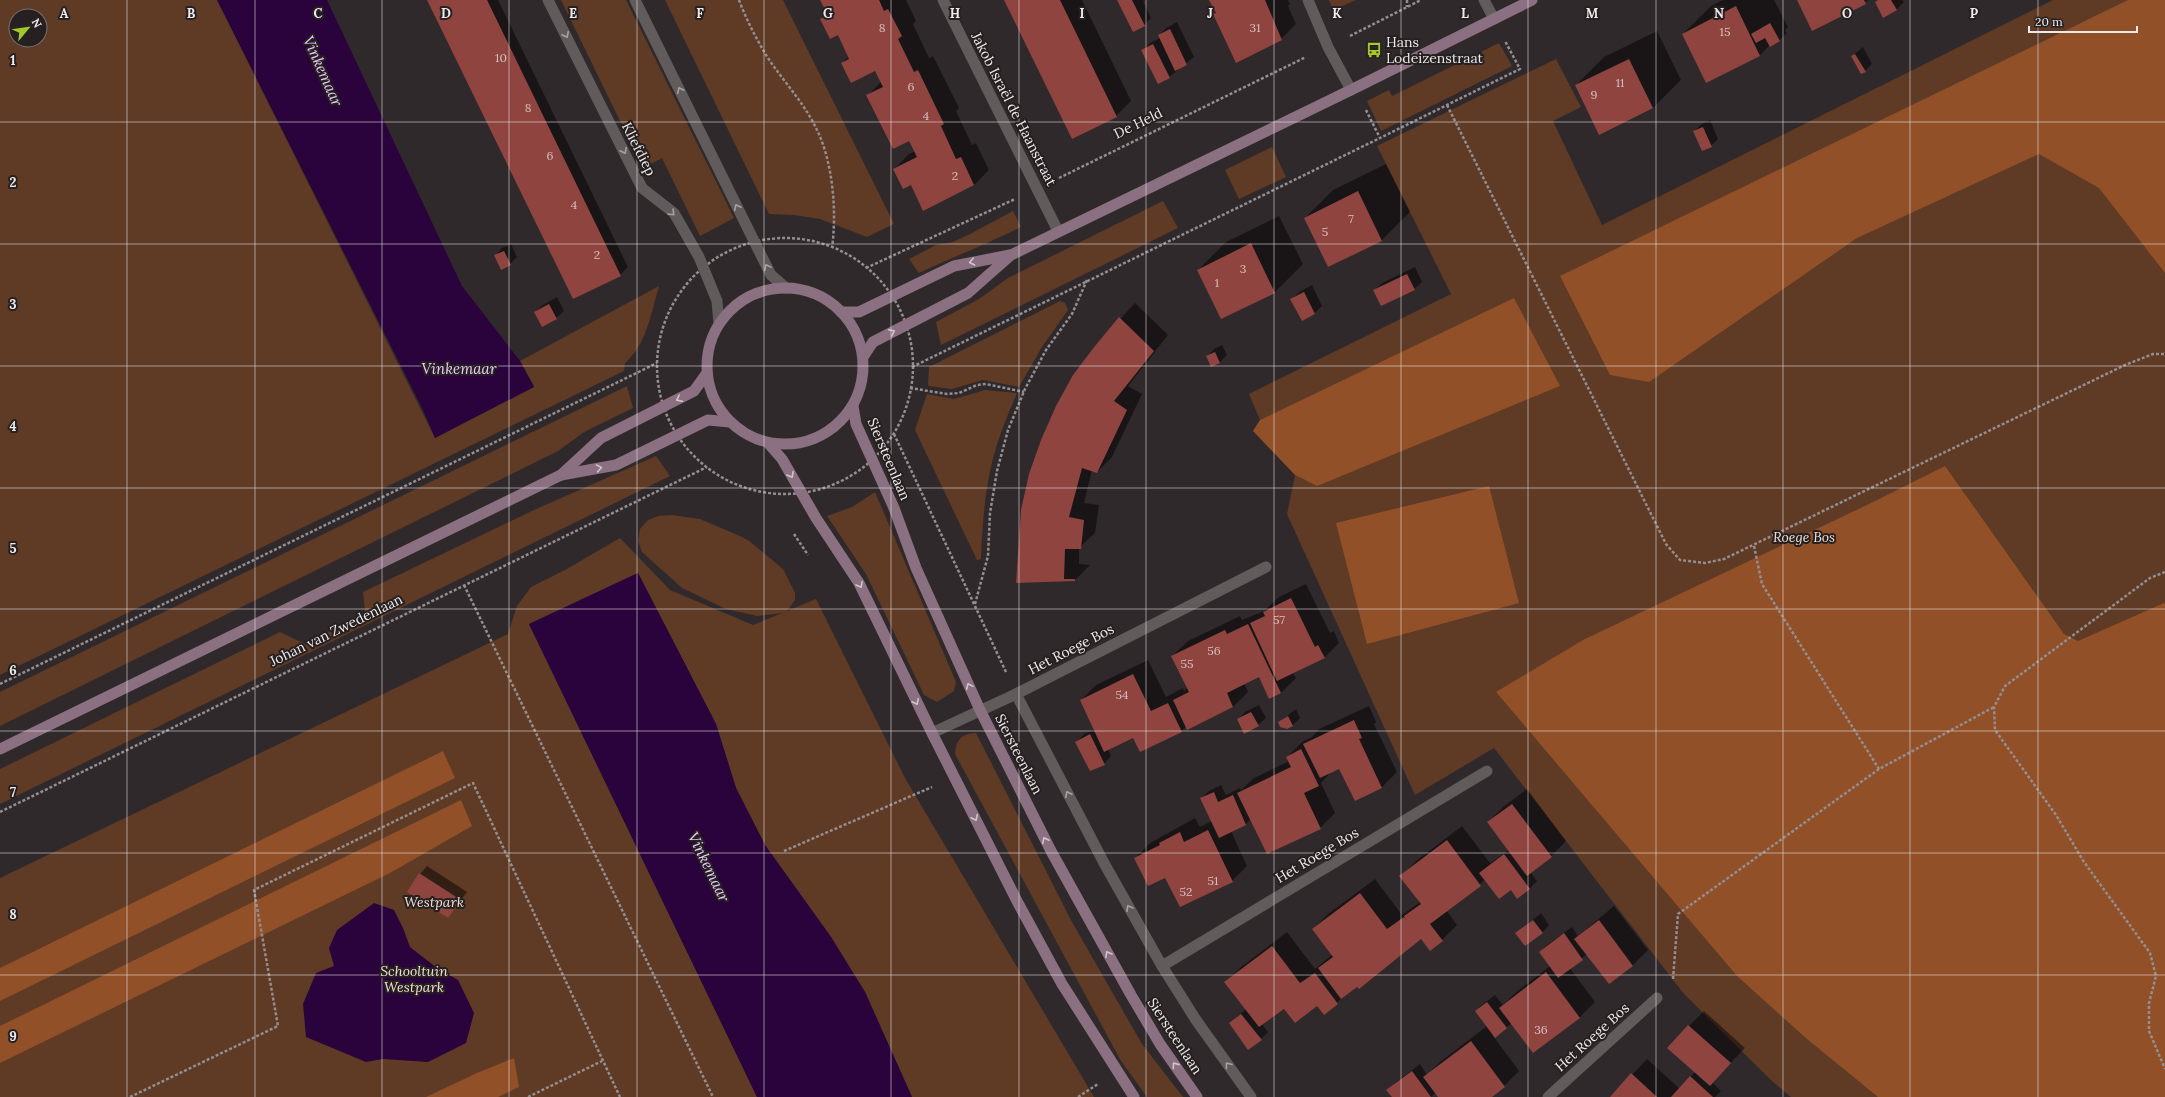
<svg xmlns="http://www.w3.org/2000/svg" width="2165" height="1097" font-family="Lora,serif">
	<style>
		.green { fill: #5f3a25; fill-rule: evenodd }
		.forest { fill: #915028 }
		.water { fill: #2a033c }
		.shadow { fill: #0007 }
		.building { fill: #8f443f }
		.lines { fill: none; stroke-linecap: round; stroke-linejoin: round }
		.path { stroke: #948e90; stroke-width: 2.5; stroke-dasharray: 3 2; stroke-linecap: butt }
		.minor { stroke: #625b5c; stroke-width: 11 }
		.secondary { stroke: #8a7080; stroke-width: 11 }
		.oneway { stroke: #a8a2a4 }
		.oneway2 { stroke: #d0c5cb }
		.grid { fill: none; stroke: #eeeaeb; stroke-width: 1; stroke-opacity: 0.55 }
		.labels { text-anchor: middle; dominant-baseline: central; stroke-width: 4; stroke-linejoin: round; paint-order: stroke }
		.number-label { font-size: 12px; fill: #d6c0c0 }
		.poi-label { font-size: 14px; fill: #eeeaeb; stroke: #262021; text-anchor: start }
		.street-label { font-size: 14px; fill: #eeeaeb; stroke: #262021 }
		.park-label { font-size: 14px; font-style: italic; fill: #f2ded3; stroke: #262021 }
		.water-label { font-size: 15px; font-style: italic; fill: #e9c8fd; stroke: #262021 }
		.grid-label { font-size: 13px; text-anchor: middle; font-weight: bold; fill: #eeeaeb; stroke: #262021; stroke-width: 4; stroke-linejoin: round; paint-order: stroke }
	</style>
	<rect width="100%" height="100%" fill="#30292b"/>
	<g class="green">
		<path d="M0 0H217L435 438 534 386 520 361 659 286C651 313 647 344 625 363L624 371 0 675ZM16 16H40V40H16Z"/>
		<path d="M561 0H626L734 218 700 236 662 158 643 168Z"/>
		<path d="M665 0H783L894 224 867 237 820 219 794 215 769 214Z"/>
		<path d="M1329 0H1356L1333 10Z"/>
		<path d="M2053 0H2165V1097H1791L1773 1082 1684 994 1494 748 1415 795 1287 514 1295 475 1307 481 1271 415 1260 420 1249 394 1451 294 1377 146 1556 59 1581 107 1553 121 1602 225Z"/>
		<path d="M1499 43 1512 66 1381 131 1367 101 1389 90 1392 96Z"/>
		<path d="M1272 147 1286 177 1239 199 1225 170Z"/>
		<path d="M1163 201 1178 228 941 345 936 322 979 299 1008 278Z"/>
		<path d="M1013 211 1021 227C987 244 953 257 919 273L909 259 936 245 953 242 970 234Z"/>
		<path d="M1060 301 1065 303 1068 310 1042 347 1019 387 983 380 952 389 928 386 929 367Z"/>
		<path d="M627 386 633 408 584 432 558 451 0 726V692Z"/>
		<path d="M985 390 1017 393C1006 419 995 445 990 472 984 501 982 530 981 559L977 560 915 430 927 394 954 399Z"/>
		<path d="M656 456 670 476 0 804V769L280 632 305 644 365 612 363 592 534 510Z"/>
		<path d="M875 492 956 682 954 691 937 702 924 695 866 574 827 516 852 507Z"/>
		<path d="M672 515 700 519 733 533 748 540 783 569 795 593V600L787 611 816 599 905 778 1094 1097H912L865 992 831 937 765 845 736 788 716 724 638 573 529 624 757 1097H0V878L508 634 517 606 531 587 565 570 620 538 670 590 753 625 782 613 757 616 726 609 682 588 642 552 638 541 640 529 648 520 658 516Z"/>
		<path d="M976 733 1072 922 1142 1044 1183 1097H1147L1121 1061 955 754C956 739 962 734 976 733Z"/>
	</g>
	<g class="forest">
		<path d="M2128 0H2165V273L2099 188 2039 154 1857 238 1649 382 1610 375 1560 276Z"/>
		<path d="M1514 298 1560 386 1317 486 1295 475 1253 431 1260 420Z"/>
		<path d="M1945 466 2064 634 2078 641 2164 603 2165 604V1097H1878L1807 1039 1737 976 1496 692 1583 640 1869 504Z"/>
		<path d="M1489 486 1519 603 1367 644 1336 523Z"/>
		<path d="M443 751 455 778 0 1001V968Z"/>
		<path d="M461 800 472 826 390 873 0 1063V1026Z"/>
		<path d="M514 1058 519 1087 498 1097H426L477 1073Z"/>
	</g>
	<g class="water">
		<path d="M217 0H327L462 286 520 361 534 387 435 438 422 408Z"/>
		<path d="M638 573 716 724 736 788 765 845 831 937 865 992 912 1097H757L529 624Z"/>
		<path d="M374 903 394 910 403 928 410 947 437 968 458 980 474 1013 466 1043 428 1062 383 1059 366 1062 306 1037 303 1004 316 973 334 966 329 948 337 930Z"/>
	</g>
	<g class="shadow">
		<path d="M429 0H498L628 267 620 275Z"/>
		<path d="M821 0H906L916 21 913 24 929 58 933 56 959 108 956 111 972 145 976 143 989 170 974 185 911 183 894 169 909 154 916 151 910 140 868 95 882 81 876 69 842 63 849 56 838 34 821 19 828 13Z"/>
		<path d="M1005 0H1082L1131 101 1116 116Z"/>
		<path d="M1118 0H1146L1143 1 1151 18 1144 25Z"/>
		<path d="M1210 0H1288L1290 4 1288 6 1296 24 1281 39 1236 61Z"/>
		<path d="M1723 0H1774L1788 27 1785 30 1787 33 1779 41 1770 45 1760 55 1683 34 1711 6Z"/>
		<path d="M1798 0H1869L1812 29Z"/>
		<path d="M1878 0H1902L1904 2 1896 10 1876 2Z"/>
		<path d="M1177 22 1194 57 1169 77 1143 50 1150 43 1160 38 1159 35 1166 28Z"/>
		<path d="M1657 31 1681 80 1653 108 1576 85 1604 57Z"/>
		<path d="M1863 47 1872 64 1865 71 1852 56Z"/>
		<path d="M1710 120 1718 139 1711 146 1694 131 1702 124Z"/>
		<path d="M1386 164 1410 212 1382 240 1328 266 1305 218 1333 190Z"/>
		<path d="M1279 216 1303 264 1275 292 1221 318 1198 270 1226 242Z"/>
		<path d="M511 244 517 257 510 264 495 256 502 248Z"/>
		<path d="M1415 267 1422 282 1414 289 1375 290 1382 283Z"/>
		<path d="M1312 285 1322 306 1315 313 1292 299 1299 292Z"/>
		<path d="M557 297 564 311 556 318 535 312 543 305Z"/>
		<path d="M1135 303 1168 335 1128 386 1142 394 1112 457 1097 472 1092 470 1084 503 1099 505 1095 533 1079 548V564L1090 565 1075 580 1017 582 1095 346Z"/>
		<path d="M1222 345 1227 355 1220 362 1207 357 1214 349Z"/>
		<path d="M1306 584 1330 633 1334 631 1339 643 1324 658 1293 673 1296 678 1281 693 1259 676 1244 683 1248 692 1233 707 1187 729 1186 727 1181 731 1134 737 1108 749 1111 756 1104 764 1077 742 1084 734 1095 729 1081 700 1096 685 1148 660 1166 697 1183 688 1184 691 1188 687 1172 656 1188 641 1240 616 1242 620 1264 611 1279 597Z"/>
		<path d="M1259 705 1266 718 1258 725 1238 720 1245 712Z"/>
		<path d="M1369 706 1376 722 1374 724 1397 772 1382 787 1355 800 1339 768 1332 771 1321 783 1335 813 1320 828 1251 819 1246 824 1231 831 1247 866 1232 881 1166 876 1135 858 1150 843 1195 818 1200 827 1212 821 1201 798 1209 791 1221 785 1226 795 1240 788 1241 790 1254 778 1289 761 1287 757 1302 742 1312 737 1319 729Z"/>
		<path d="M1296 709 1300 718 1293 725 1279 722Z"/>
		<path d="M1527 789 1566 841 1551 856 1530 872 1537 881 1530 888 1517 897 1511 889 1485 880 1446 910 1457 925 1442 940 1430 950 1421 938 1351 990 1324 1014 1318 1005 1284 1007 1262 1024 1268 1032 1261 1039 1230 1023 1246 1009 1226 982 1241 967 1287 932 1315 969 1333 954 1313 929 1328 914 1375 879 1402 915 1420 902 1401 876 1416 861 1462 826 1490 863 1509 850 1488 822 1503 807Z"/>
		<path d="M427 866 467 892 448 917 420 874Z"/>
		<path d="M1614 906 1648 950 1633 965 1609 983 1587 954 1570 968 1595 1002 1580 1017 1534 1052 1512 1023 1494 1037 1519 1071 1504 1086 1490 1097H1439L1436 1092 1431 1097H1393L1388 1090 1395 1083 1420 1064 1427 1075 1440 1062 1487 1026 1476 1011 1483 1004 1495 995 1503 1005 1515 993 1550 966 1540 952 1547 945 1572 927 1578 936Z"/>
		<path d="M1541 913 1549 925 1542 933H1517Z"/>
		<path d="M1704 1011 1745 1048 1712 1082 1721 1091 1715 1097H1611L1647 1059 1680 1089 1695 1072 1689 1026Z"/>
	</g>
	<g class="building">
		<path d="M427 0H487L621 276 573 299Z"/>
		<path d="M820 0H879L884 11 888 9 902 36 898 39 914 72 918 70 944 124 941 126 956 159 961 157 974 185 923 211 911 185 903 189 893 169 917 157 909 141 893 149 866 95 883 87 875 71 851 83 841 63 849 59 838 35 830 39 820 19 828 15Z"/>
		<path d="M1004 0H1060L1117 117 1072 139Z"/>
		<path d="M1117 0H1132L1145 26 1133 32Z"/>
		<path d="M1209 0H1265L1282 40 1236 63 1213 14 1216 13Z"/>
		<path d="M1797 0H1864L1866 4 1812 31Z"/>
		<path d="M1878 0H1891L1897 10 1883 18 1875 2Z"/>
		<path d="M1736 6 1760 56 1706 83 1682 34Z"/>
		<path d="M1770 23 1780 41 1770 47 1765 38 1756 43 1751 34Z"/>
		<path d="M1170 29 1187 65 1175 71 1158 35Z"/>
		<path d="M1153 44 1170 78 1158 84 1141 50Z"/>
		<path d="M1855 54 1866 72 1861 74 1851 56Z"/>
		<path d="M1629 59 1653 108 1599 135 1575 85Z"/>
		<path d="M1703 127 1712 147 1702 151 1693 131Z"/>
		<path d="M1358 191 1382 241 1328 267 1304 218Z"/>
		<path d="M1251 243 1275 293 1221 319 1197 270Z"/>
		<path d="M504 251 511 265 501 270 494 255Z"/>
		<path d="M1407 274 1415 290 1381 306 1373 290Z"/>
		<path d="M1304 292 1315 314 1302 321 1290 299Z"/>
		<path d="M549 304 557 319 542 327 534 312Z"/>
		<path d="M1119 317 1154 351 1114 401 1127 410 1097 473 1082 468 1069 517 1084 520 1081 549H1065L1064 579H1075V581L1016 583 1021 510 1029 474 1041 440 1056 406 1073 375 1095 346Z"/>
		<path d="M1215 352 1220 363 1211 367 1206 356Z"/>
		<path d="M1291 598 1315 647 1318 645 1325 658 1277 681 1250 623 1265 616 1263 612Z"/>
		<path d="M1248 624 1281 693 1269 699 1259 677 1227 693 1233 707 1187 730 1173 700 1189 692 1171 656 1225 630 1227 634Z"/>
		<path d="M1133 674 1151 711 1168 703 1182 732 1140 752 1133 738 1104 752 1080 700Z"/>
		<path d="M1251 712 1259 726 1244 734 1237 719Z"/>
		<path d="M1288 716 1293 726 1287 729 1280 727 1278 722Z"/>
		<path d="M1354 720 1362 738 1359 739 1382 788 1355 801 1339 769 1320 778 1303 744Z"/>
		<path d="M1090 734 1105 765 1090 771 1075 742Z"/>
		<path d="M1301 749 1319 786 1304 793 1321 829 1267 854 1237 793 1291 767 1286 757Z"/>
		<path d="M1214 792 1218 802 1233 795 1246 825 1219 838 1200 798Z"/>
		<path d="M1512 804 1552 857 1527 876 1487 822Z"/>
		<path d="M1208 830 1233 882 1180 907 1165 878 1148 886 1134 858 1160 845 1159 843 1180 832 1184 842Z"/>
		<path d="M1447 840 1481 886 1430 924 1443 941 1430 951 1421 939 1359 989 1357 987 1341 999 1318 968 1333 957 1312 929 1360 893 1387 929 1404 917 1406 920 1404 916 1421 904 1399 876Z"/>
		<path d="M1504 854 1530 889 1517 899 1511 890 1499 899 1479 873Z"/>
		<path d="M419 873 461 900 448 918 407 892Z"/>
		<path d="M1533 920 1543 933 1525 946 1515 933Z"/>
		<path d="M1599 920 1633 966 1609 984 1574 939Z"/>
		<path d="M1564 933 1583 960 1558 978 1539 952Z"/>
		<path d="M1272 946 1300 983 1315 973 1338 1004 1324 1015 1317 1006 1295 1023 1284 1009 1259 1027 1224 982Z"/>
		<path d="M1546 972 1580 1018 1533 1053 1499 1008Z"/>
		<path d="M1487 1002 1507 1028 1495 1038 1475 1011Z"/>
		<path d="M1241 1014 1262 1040 1248 1050 1229 1023Z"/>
		<path d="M1688 1025 1731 1063 1710 1086 1667 1048Z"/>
		<path d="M1471 1041 1505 1087 1492 1097H1438L1423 1077Z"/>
		<path d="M1412 1071 1431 1097H1392L1386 1090Z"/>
		<path d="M1631 1073 1657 1097H1610Z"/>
		<path d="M1690 1076 1713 1097H1671Z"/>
	</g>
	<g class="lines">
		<g class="path">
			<path d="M739 0C746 19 756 38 766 55 782 80 803 101 816 128 833 161 837 212 832 248"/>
			<path d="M1407 0V7"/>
			<path d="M1350 36 1421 0"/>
			<path d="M1447 105 1666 544 1680 560 1705 563 1724 559 2125 365 2153 354H2165"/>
			<path d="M1366 110 1380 138 1520 69 1505 41"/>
			<path d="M1059 178 1306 57"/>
			<circle cx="785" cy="366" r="128"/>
			<path d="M866 268 1015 199"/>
			<path d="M912 367 1380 138"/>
			<path d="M910 388 947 394 959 393 977 385 986 384 1024 392"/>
			<path d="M894 434 1006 672"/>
			<path d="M794 534 808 555"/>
			<path d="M1754 546 1762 584 1879 769"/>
			<path d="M2165 572 2150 578 2005 686 1994 707 1995 730 2056 815 2084 862 2150 953 2156 976 2149 1003V1031L2165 1069"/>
			<path d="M464 585 713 1097"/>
			<path d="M975 604 988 556 990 513 997 471 1008 430 1025 389 1046 350 1072 314 1087 280"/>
			<path d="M0 684 657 363"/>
			<path d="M0 812 707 467"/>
			<path d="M784 851 932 787"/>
			<path d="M1673 979 1678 914 1879 769 1994 707"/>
			<path d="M130 1097 278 1026 254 890 473 783 620 1097"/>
			<path d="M528 1097 602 1061"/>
			<path d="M1078 1097 1098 1084"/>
		</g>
		<g class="minor">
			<path d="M548 0 642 188 674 213 699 257 717 301 719 324"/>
			<path d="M635 0 760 253 771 275 786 288"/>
			<path d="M943 0 1058 231"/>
			<path d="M1308 0 1328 47 1351 90"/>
			<path d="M1484 0 1494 19"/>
			<path d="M1016 694 1104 863 1162 966 1196 1020 1251 1097"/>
			<path d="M932 733 1016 694 1266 567"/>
			<path d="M1162 966 1487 771"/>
			<path d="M1548 1097 1657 998"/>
		</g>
		<g class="secondary">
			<circle cx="785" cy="366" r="78"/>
			<path d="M841 312H859L954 266 1010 255"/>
			<path d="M863 357 873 342 968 293 1011 255 1355 88 1532 0"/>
			<path d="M853 406 856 424 894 508 916 568 980 710 1051 851 1131 995 1160 1044 1197 1097"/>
			<path d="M768 443 782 459 816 518 859 583 932 733 1018 903 1062 984 1134 1097"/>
			<path d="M561 475 616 465 708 420 730 422"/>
			<path d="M0 749 561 475 601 438 694 391 707 373"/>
		</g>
	</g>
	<defs><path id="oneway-chevron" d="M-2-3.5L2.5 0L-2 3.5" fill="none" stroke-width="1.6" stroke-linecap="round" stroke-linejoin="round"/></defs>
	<g class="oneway">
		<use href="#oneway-chevron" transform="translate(566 35) rotate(63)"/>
		<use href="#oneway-chevron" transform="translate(680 90) rotate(-116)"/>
		<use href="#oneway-chevron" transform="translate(624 151) rotate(63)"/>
		<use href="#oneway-chevron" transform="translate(737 207) rotate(-116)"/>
		<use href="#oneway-chevron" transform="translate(672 213) rotate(46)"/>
		<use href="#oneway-chevron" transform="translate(767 267) rotate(-118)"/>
		<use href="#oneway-chevron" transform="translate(1068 794) rotate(-117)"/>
		<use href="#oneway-chevron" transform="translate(1129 908) rotate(-120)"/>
		<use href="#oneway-chevron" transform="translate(1228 1065) rotate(-126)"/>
	</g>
	<g class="oneway2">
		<use href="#oneway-chevron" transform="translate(972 262) rotate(169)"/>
		<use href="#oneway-chevron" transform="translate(892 332) rotate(-27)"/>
		<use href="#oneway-chevron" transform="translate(679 399) rotate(154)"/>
		<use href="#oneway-chevron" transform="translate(599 468) rotate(-10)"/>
		<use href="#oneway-chevron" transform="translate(791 475) rotate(61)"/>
		<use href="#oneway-chevron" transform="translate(860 585) rotate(61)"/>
		<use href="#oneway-chevron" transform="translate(969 686) rotate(-114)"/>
		<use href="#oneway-chevron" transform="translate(916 702) rotate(64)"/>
		<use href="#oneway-chevron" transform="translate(975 818) rotate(63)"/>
		<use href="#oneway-chevron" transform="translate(1045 840) rotate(-117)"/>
		<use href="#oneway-chevron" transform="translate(1108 954) rotate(-119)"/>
		<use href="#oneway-chevron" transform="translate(1175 1065) rotate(-125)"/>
	</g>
	<path class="grid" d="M127 0V1097M255 0V1097M382 0V1097M509 0V1097M637 0V1097M764 0V1097M891 0V1097M1019 0V1097M1146 0V1097M1274 0V1097M1401 0V1097M1528 0V1097M1656 0V1097M1783 0V1097M1910 0V1097M2038 0V1097M0 122H2165M0 244H2165M0 366H2165M0 488H2165M0 609H2165M0 731H2165M0 853H2165M0 975H2165"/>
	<defs>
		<symbol id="bus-bare" viewBox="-9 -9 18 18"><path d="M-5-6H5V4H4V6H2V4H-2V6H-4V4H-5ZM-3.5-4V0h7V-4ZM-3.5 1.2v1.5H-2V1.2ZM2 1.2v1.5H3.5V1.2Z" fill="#a2c929" stroke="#262021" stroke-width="2.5" paint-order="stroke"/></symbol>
	</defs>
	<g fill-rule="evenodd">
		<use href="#bus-bare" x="1363" y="39" width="22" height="22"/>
	</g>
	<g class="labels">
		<g class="number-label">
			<text x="882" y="27">8</text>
			<text x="1255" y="27">31</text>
			<text x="1725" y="31">15</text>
			<text x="501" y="57">10</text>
			<text x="1620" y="82">11</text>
			<text x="911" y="86">6</text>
			<text x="1594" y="94">9</text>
			<text x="528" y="107">8</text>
			<text x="926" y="115">4</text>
			<text x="550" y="155">6</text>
			<text x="955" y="175">2</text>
			<text x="574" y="204">4</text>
			<text x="1351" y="218">7</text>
			<text x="1325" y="231">5</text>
			<text x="597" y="254">2</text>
			<text x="1243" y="268">3</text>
			<text x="1217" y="282">1</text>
			<text x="1279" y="619">57</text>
			<text x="1214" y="650">56</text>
			<text x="1187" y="663">55</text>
			<text x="1122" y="694">54</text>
			<text x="1213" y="880">51</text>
			<text x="1186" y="891">52</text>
			<text x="1541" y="1029">36</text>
		</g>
		<g class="poi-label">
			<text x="1386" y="42">Hans<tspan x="1386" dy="16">Lodeizenstraat</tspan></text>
		</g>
		<g class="street-label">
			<text transform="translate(1014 109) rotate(63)">Jakob Israël de Haanstraat</text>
			<text transform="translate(1138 123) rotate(-26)">De Held</text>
			<text transform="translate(639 149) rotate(63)">Kliefdiep</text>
			<text transform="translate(889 459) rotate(67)">Siersteenlaan</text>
			<text transform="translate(336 630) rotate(-26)">Johan van Zwedenlaan</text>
			<text transform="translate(1071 649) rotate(-27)">Het Roege Bos</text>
			<text transform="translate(1019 754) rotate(63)">Siersteenlaan</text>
			<text transform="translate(1317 855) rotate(-31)">Het Roege Bos</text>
			<text transform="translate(1175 1036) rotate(57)">Siersteenlaan</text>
			<text transform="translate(1592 1037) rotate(-42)">Het Roege Bos</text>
		</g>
		<g class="park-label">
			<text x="1804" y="537">Roege Bos</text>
			<text x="434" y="902">Westpark</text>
			<text x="414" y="971">Schooltuin<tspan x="414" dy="16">Westpark</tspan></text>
		</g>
		<g class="water-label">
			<text transform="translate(323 71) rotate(66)">Vinkemaar</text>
			<text x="459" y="368">Vinkemaar</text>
			<text transform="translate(709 867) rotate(64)">Vinkemaar</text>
		</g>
	</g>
	<g class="grid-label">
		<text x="64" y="18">A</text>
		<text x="191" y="18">B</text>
		<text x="318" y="18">C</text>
		<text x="446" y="18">D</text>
		<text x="573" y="18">E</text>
		<text x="700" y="18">F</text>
		<text x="828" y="18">G</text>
		<text x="955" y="18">H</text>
		<text x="1082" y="18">I</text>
		<text x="1210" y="18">J</text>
		<text x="1337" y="18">K</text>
		<text x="1465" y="18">L</text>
		<text x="1592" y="18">M</text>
		<text x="1719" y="18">N</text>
		<text x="1847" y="18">O</text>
		<text x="1974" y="18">P</text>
		<text x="13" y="65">1</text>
		<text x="13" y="187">2</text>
		<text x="13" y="309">3</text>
		<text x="13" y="431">4</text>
		<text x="13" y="553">5</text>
		<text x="13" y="675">6</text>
		<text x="13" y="797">7</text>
		<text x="13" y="919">8</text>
		<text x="13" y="1041">9</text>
	</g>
	<g transform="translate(28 28) rotate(61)"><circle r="19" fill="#262021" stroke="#767172"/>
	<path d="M0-3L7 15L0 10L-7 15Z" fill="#a2c929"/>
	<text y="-6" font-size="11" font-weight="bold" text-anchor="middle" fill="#eeeaeb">N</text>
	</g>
	<path d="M2029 26v6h108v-6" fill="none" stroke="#eeeaeb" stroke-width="2"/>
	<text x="2035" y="26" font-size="12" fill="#eeeaeb" stroke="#262021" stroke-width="3" paint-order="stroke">20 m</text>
</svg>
